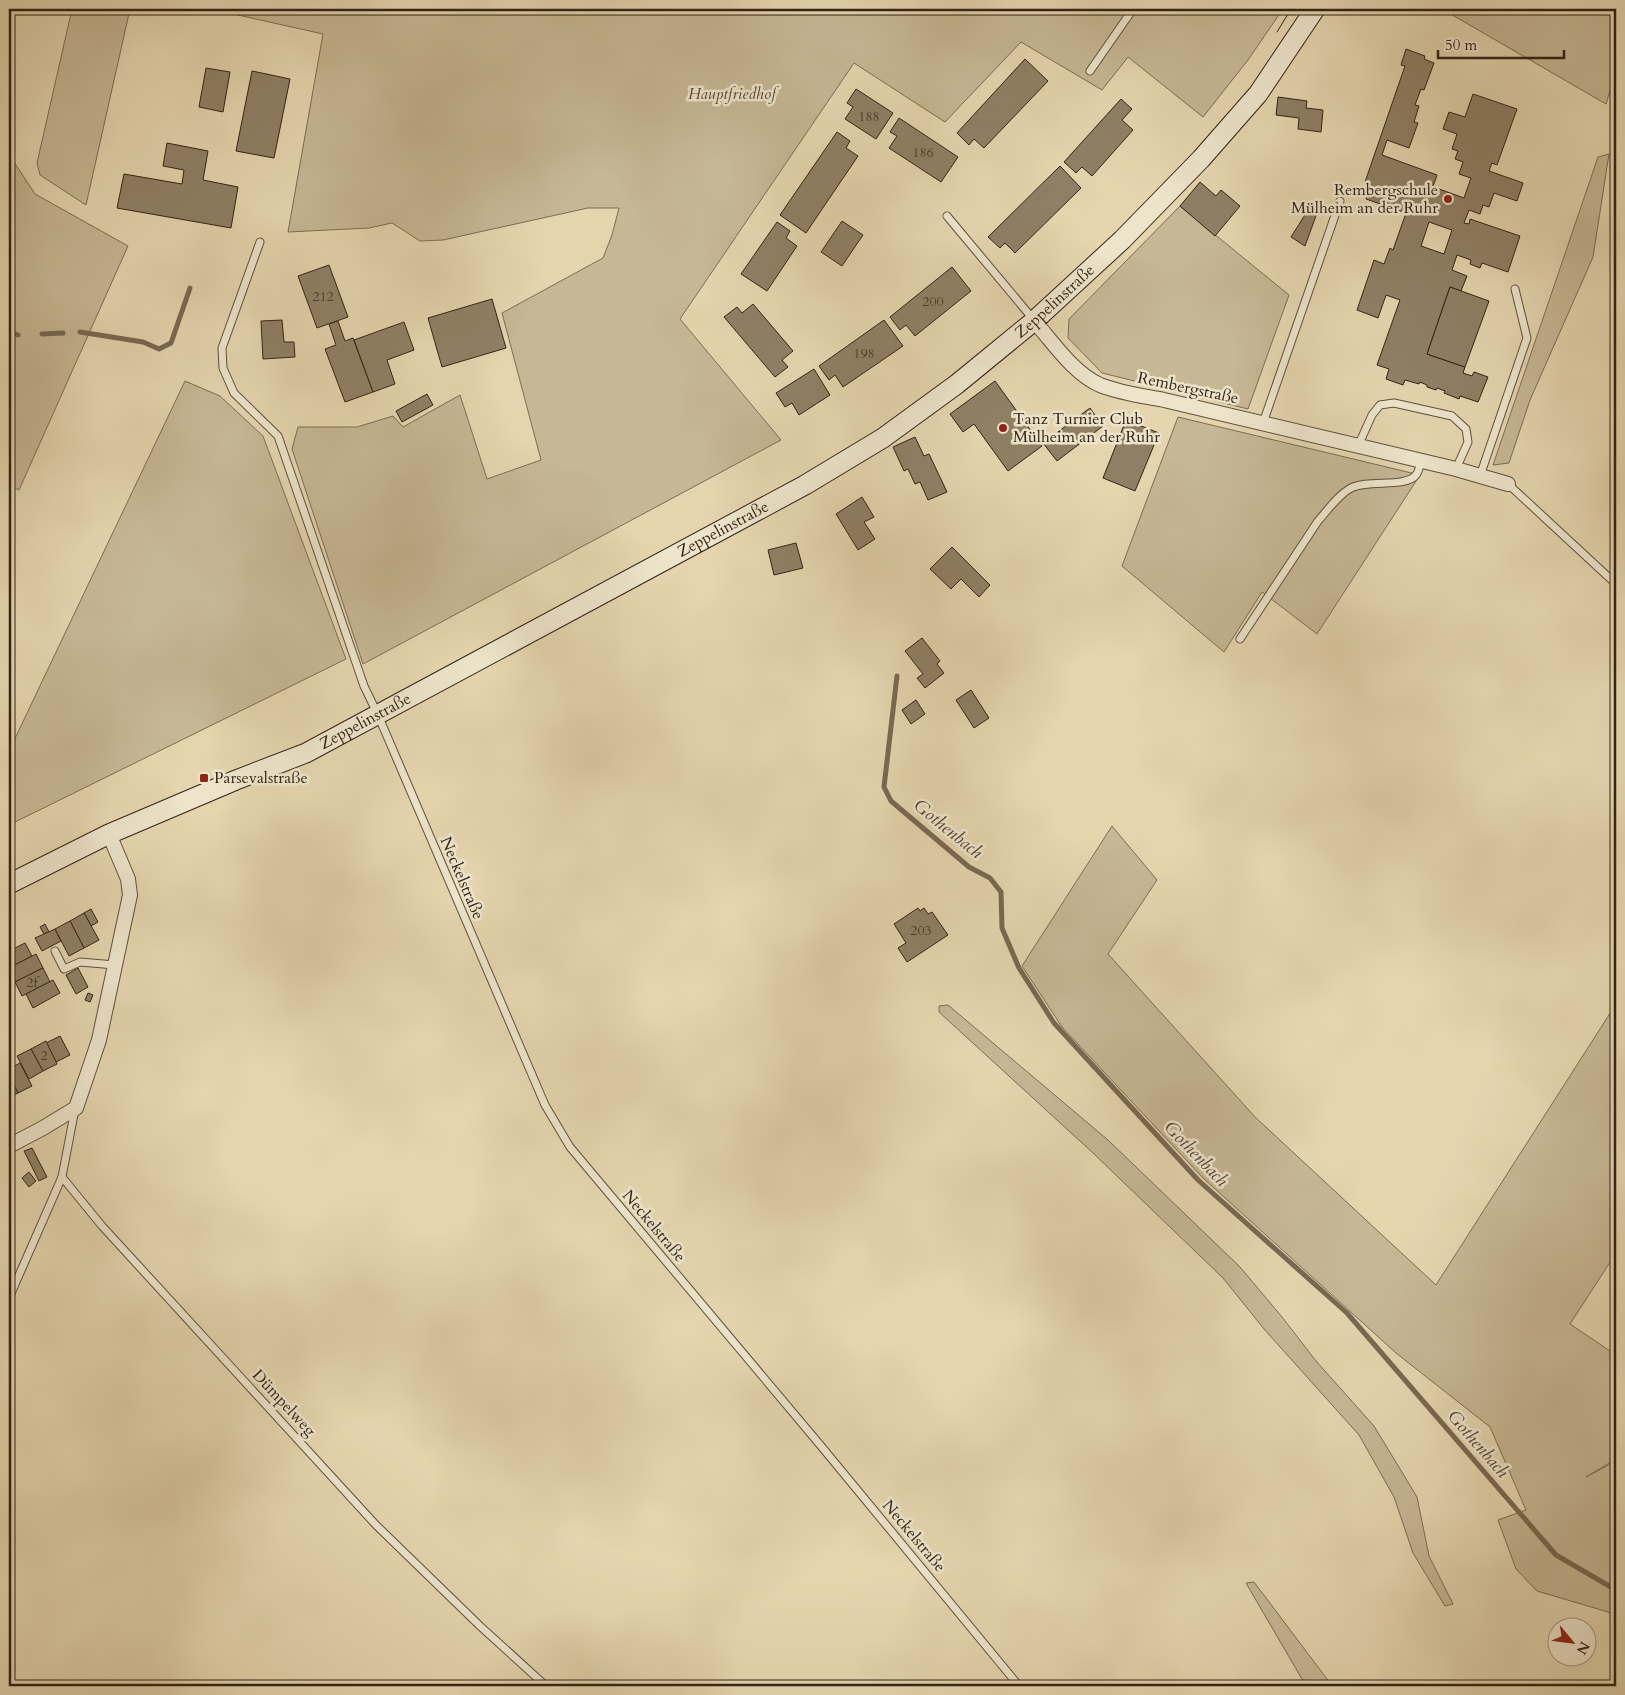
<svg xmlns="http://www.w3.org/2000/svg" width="1625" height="1695" font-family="Cardo,serif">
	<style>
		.green { fill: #c6b795; stroke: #7c6d55 }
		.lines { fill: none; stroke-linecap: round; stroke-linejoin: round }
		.stream { stroke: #796952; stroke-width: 5 }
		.building { fill: #8f8065; stroke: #332315; fill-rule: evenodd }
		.service-casing { stroke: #5f503c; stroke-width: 9 }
		.minor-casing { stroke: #5f503c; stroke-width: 16 }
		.secondary-casing { stroke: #332315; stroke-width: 21 }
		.service { stroke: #ede4cb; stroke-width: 7 }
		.minor { stroke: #ede4cb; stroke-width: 14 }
		.secondary { stroke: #ede4cb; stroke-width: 19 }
		.tram { stroke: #332315; stroke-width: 1 }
		.poi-dot { fill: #8f2418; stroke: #ede4cb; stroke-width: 2 }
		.labels { text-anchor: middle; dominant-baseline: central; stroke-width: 5; stroke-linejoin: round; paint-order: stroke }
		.number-label { font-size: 14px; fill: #4a3a29 }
		.park-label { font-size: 16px; font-style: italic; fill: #584835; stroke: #ede4cb }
		.poi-label { font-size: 16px; fill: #332315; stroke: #ede4cb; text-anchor: start }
		.street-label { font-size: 16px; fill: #332315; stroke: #ede4cb }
		.water-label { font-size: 18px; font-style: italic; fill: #564634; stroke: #ede4cb }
	</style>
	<rect width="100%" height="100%" fill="#e4d5af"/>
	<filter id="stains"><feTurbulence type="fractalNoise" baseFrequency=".004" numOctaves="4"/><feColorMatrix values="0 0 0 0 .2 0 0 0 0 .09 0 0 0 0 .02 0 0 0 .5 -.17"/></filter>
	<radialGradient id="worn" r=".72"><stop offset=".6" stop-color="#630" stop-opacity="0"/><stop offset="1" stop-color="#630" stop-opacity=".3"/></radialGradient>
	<g class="green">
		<path d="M72 9H130L86 205 40 175 37 163Z"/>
		<path d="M211 9H1283L1248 60 1203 117 1128 57 1102 90 1021 42 945 122 854 63 680 319 781 440 363 664 292 449 298 427H357L393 416 403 427 460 395 487 479 541 460 502 313 603 258 612 235 619 208H588L443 240 420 241 392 223 369 228 288 232 323 34Z"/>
		<path d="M1442 9H1616V72L1606 104Z"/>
		<path d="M1609 154 1593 257 1530 400 1509 463 1493 465 1598 157Z"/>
		<path d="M9 160 14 162 35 194 128 246 19 490 9 485Z"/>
		<path d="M1180 206 1289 295 1248 409 1102 373 1068 338 1069 319Z"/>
		<path d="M185 381 220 396 263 436 346 659 9 825V751Z"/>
		<path d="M1178 417 1420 475 1317 634 1262 592 1224 652 1122 566Z"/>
		<path d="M1112 826 1157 880 1108 954 1255 1117 1436 1285 1616 1004V1253L1570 1324 1616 1355V1459L1586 1477 1616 1461V1619L1608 1612 1537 1591 1516 1569 1498 1520 1526 1510 1490 1427 1396 1353 1203 1178 1062 1027 1022 966Z"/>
		<path d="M948 1005 1108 1140 1240 1267 1282 1317 1316 1361 1374 1426 1417 1497 1429 1556 1453 1604 1445 1606 1413 1553 1394 1497 1359 1435 1264 1329 1223 1278 1093 1153 939 1012V1006Z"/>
		<path d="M1254 1582 1330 1683 1333 1686H1306L1246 1583Z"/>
	</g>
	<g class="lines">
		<g class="stream">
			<path d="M9 332 18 335"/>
			<path d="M80 332 143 342 159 349 171 343 190 288"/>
			<path d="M42 334 63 333"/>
			<path d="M897 676 884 787 891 801 969 867 990 878 1001 892 1002 928 1019 968 1054 1023 1198 1180 1347 1313 1556 1555 1616 1590"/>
		</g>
	</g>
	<g class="building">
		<path d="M1406 49 1425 56 1424 59 1434 63 1424 90 1421 89 1415 105 1419 106 1414 122 1418 123 1409 148 1387 140 1382 155 1437 175 1431 192 1437 195 1439 189 1464 198 1471 178 1459 174 1463 162 1455 159 1458 151 1452 149 1457 134 1443 129 1449 112 1465 117 1473 94 1517 109 1497 165 1492 163 1489 171 1523 183 1517 201 1494 193 1489 207 1483 205 1480 214 1469 210 1464 223 1469 224 1470 219 1520 236 1508 272 1482 263 1480 268 1470 264 1471 260 1457 255 1452 270 1467 276 1461 291 1450 287 1427 354 1465 367 1463 373 1472 376 1474 372 1488 377 1478 402 1460 396 1459 399 1444 393 1445 391 1437 388 1436 390 1427 387V385L1420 382 1419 384 1405 380 1403 385 1386 379 1389 369 1377 365 1400 300 1386 295 1378 318 1357 310 1374 260 1384 264 1390 248 1393 250 1406 213 1366 199 1371 184 1365 182 1405 66 1401 65ZM1429 222 1452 230 1444 254 1421 246Z"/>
		<path d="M1025 59 1048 81 984 148 974 139 969 145 957 133Z"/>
		<path d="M206 68 230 72 223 112 199 107Z"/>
		<path d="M252 71 290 79 274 158 236 151Z"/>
		<path d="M856 89 893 113 876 139 845 119 853 107 847 103Z"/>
		<path d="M1278 97 1307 101 1306 108 1323 110 1321 132 1298 129 1299 118 1276 115Z"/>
		<path d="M1121 99 1132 109 1122 120 1133 130 1092 176 1082 167 1076 173 1064 162Z"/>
		<path d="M899 118 958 157 941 182 889 148 897 136 890 132Z"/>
		<path d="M837 132 850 141 846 148 858 156 806 233 780 215Z"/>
		<path d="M167 143 208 151 203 180 238 187 231 228 117 208 124 174 182 184 184 170 163 166Z"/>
		<path d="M1060 166 1081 188 1015 253 1005 243 1000 248 988 237Z"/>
		<path d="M1200 182 1216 196 1221 190 1240 206 1215 236 1180 206Z"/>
		<path d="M1310 207 1317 213 1305 246 1291 237Z"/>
		<path d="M842 221 863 235 842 266 821 252Z"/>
		<path d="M777 222 790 231 786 238 797 246 767 291 741 274Z"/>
		<path d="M329 265 348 317 317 328 298 276Z"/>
		<path d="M952 267 971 291 915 336 906 325 900 330 890 317Z"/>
		<path d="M1450 287 1489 301 1465 367 1427 354Z"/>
		<path d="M492 299 506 348 442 367 428 318Z"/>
		<path d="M753 304 793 351 782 360 788 367 775 377 724 317 737 307 742 313Z"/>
		<path d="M282 320 284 342H294L295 357 263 359 261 321Z"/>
		<path d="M884 320 903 346 843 387 835 375 829 380 819 366Z"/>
		<path d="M338 321 345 341 353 338 373 392 345 402 325 349 336 345 329 324Z"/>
		<path d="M404 322 414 350 387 360 395 384 373 392 354 340Z"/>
		<path d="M814 369 830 395 799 415 792 403 785 407 776 393Z"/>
		<path d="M995 381 1042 446 1008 471 974 424 963 432 950 414Z"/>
		<path d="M427 394 433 405 402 422 396 411Z"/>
		<path d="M1090 408 1103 426 1057 461 1043 443Z"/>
		<path d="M1126 420 1159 433 1135 491 1103 478Z"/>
		<path d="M915 437 924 456 929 454 947 492 928 500 920 482 915 484 908 469 904 471 893 447Z"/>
		<path d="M862 497 874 517 864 522 875 539 858 550 836 514Z"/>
		<path d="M796 543 803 568 774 575 768 550Z"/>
		<path d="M952 547 990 585 979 597 961 579 951 589 930 569Z"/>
		<path d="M922 638 940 661 937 664 944 673 925 688 917 678 923 674 905 651Z"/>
		<path d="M971 690 989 718 974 728 956 700Z"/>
		<path d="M916 700 925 714 911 724 902 710Z"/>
		<path d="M918 908 920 911 924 908 928 914 932 912 948 935 907 962 898 948 906 943 894 924Z"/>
		<path d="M91 909 98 922 91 926 84 913Z"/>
		<path d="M84 913 99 940 84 948 70 921Z"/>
		<path d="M70 921 84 948 69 956 55 929Z"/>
		<path d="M45 924 49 932 44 934 40 927Z"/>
		<path d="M55 929 61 941 42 951 35 938Z"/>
		<path d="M25 943 32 956 9 968V951Z"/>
		<path d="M36 954 43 968 15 982 9 968Z"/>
		<path d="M43 968 50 982 22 996 15 982Z"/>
		<path d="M78 968 88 987 76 994 66 975Z"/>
		<path d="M53 980 60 993 33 1008 26 994Z"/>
		<path d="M88 993 93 995 90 1002 85 1000Z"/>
		<path d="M60 1036 70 1055 56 1062 46 1043Z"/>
		<path d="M46 1041 57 1064 43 1071 31 1049Z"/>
		<path d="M31 1049 43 1071 29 1079 17 1056Z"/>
		<path d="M20 1063 32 1086 18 1093 9 1076V1069Z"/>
		<path d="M9 1076 18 1093 9 1098Z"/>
		<path d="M32 1148 47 1177 39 1181 24 1151Z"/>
		<path d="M29 1172 36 1181 29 1187 22 1178Z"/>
	</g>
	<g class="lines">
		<defs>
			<g id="service">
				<path d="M1090 71 1133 9"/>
				<path d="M947 216 1033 319"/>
				<path d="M260 242 222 348 223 368 234 393 278 436 364 686 378 715 545 1105 570 1147 821 1446 1019 1686"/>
				<path d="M1263 423 1340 201"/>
				<path d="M1358 446 1372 415 1380 405 1394 403 1452 416 1466 429 1468 442 1456 469"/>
				<path d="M1480 476 1527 338 1515 289"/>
				<path d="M1508 484 1616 584"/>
				<path d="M1240 639 1318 521C1328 510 1338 495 1351 488 1368 479 1406 488 1416 475 1419 471 1420 465 1421 461"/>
				<path d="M55 951 64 969 80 962 115 965"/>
				<path d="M62 1177 102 1226 376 1525 480 1626 546 1686"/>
				<path d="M9 1298 62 1177 75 1109"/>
			</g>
			<g id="minor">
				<path d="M1034 321C1053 342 1073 373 1100 385 1120 393 1143 396 1164 400L1456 469 1508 484"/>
				<path d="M9 1146 43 1128 76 1108 99 1040 130 895 128 879 109 834"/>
			</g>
			<g id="secondary">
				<path id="s1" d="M9 884 109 834 236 780 306 753 805 485 883 438 957 384 1034 321 1122 240 1201 159 1258 94 1315 9"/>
			</g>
		</defs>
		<use href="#service" class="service-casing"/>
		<use href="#minor" class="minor-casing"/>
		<use href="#secondary" class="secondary-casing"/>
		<use href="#service" class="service"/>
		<use href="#minor" class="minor"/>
		<use href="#secondary" class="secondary"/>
		<path class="tram" d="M1277 32 1291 9"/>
	</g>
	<g class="poi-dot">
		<circle cx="1448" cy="199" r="5"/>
		<circle cx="1003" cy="428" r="5"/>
		<rect x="199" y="773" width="10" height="10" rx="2.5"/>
	</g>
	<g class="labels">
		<g class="number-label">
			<text x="869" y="116">188</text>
			<text x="923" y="152">186</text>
			<text x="323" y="296">212</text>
			<text x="933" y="301">200</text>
			<text x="864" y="353">198</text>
			<text x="921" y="930">203</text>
			<text x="32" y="982">2f</text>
			<text x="44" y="1055">2</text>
		</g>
		<g class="park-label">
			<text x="732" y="94">Hauptfriedhof</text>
		</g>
		<g class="poi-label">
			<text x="1438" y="190" text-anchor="end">Rembergschule<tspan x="1438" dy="18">Mülheim an der Ruhr</tspan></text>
			<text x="1013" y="419">Tanz Turnier Club<tspan x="1013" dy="18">Mülheim an der Ruhr</tspan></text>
			<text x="214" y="778">Parsevalstraße</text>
		</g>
		<g class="street-label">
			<text stroke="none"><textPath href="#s1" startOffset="1202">Zeppelinstraße</textPath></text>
			<text transform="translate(1188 388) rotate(12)">Rembergstraße</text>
			<text stroke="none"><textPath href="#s1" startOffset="798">Zeppelinstraße</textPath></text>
			<text stroke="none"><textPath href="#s1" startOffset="392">Zeppelinstraße</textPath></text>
			<text transform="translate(462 878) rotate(67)">Neckelstraße</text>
			<text transform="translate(654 1226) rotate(50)">Neckelstraße</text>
			<text transform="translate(284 1403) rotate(47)">Dümpelweg</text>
			<text transform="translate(914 1536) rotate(50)">Neckelstraße</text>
		</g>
		<g class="water-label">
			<text transform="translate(948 829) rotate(39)">Gothenbach</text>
			<text transform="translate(1196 1154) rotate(46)">Gothenbach</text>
			<text transform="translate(1478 1444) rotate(49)">Gothenbach</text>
		</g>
	</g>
	<rect width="1625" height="1695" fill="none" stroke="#e4d5af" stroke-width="30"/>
	<rect x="10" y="10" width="1605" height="1675" fill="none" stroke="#332315" stroke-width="2.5"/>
	<rect x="15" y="15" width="1595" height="1665" fill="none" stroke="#332315"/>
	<g transform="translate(1572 1642) rotate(119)"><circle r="24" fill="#ede4cb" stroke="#a39782"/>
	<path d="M0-4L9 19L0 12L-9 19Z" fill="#8f2418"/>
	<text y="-8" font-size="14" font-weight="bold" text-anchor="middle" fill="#332315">N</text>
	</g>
	<path d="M1438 50v8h126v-8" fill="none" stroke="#332315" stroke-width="2.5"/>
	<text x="1445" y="50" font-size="15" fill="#332315" stroke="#ede4cb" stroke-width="4" paint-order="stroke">50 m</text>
	<rect width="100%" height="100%" filter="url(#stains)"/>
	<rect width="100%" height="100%" fill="url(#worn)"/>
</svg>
